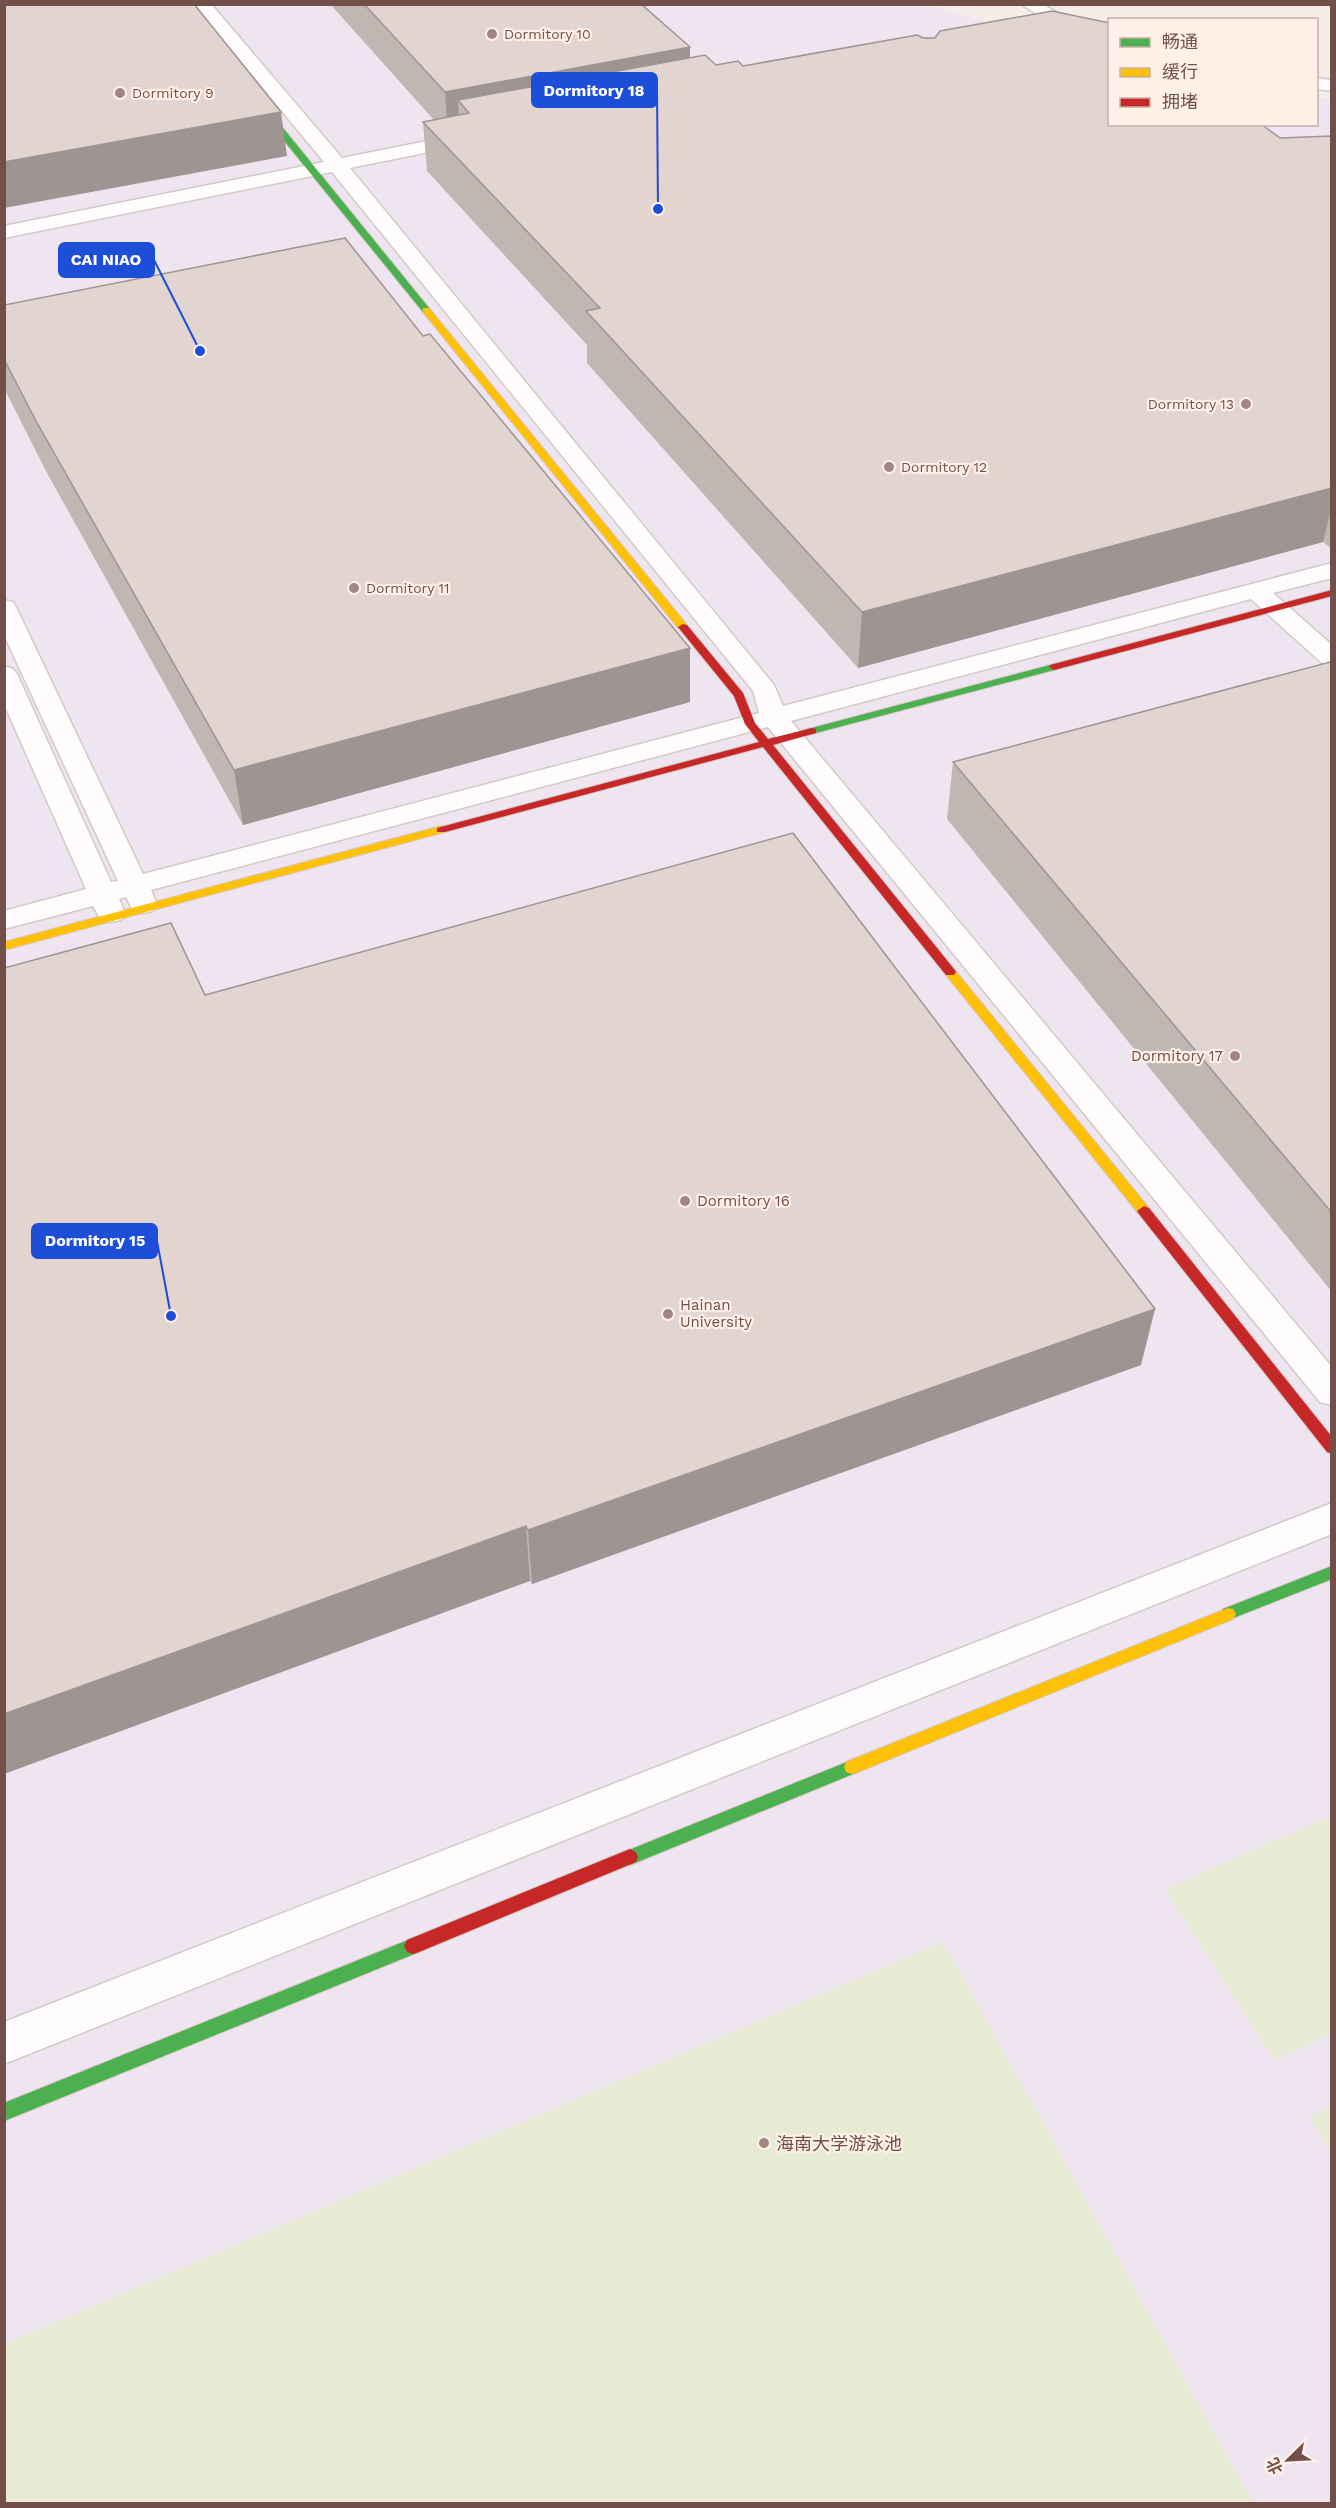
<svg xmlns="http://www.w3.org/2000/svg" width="1336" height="2508" font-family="'Work Sans','Noto Sans SC',sans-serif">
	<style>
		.education { fill: #efe5f1 }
		.green { fill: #e7ebd3 }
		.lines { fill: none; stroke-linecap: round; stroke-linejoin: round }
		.street-casing { stroke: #d4c9c5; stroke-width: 3 }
		.fast-casing { stroke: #d5c8c4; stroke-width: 2 }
		.slow-casing { stroke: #d5c8c4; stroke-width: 2 }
		.jam-casing { stroke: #d5c8c4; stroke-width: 2 }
		.street { fill: #fefcfc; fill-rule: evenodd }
		.fast { fill: #4caf50; fill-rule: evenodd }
		.slow { fill: #ffc107; fill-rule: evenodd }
		.jam { fill: #c62828; fill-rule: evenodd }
		.wall { fill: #c2b6b3 }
		.shaded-wall { fill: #9e9492 }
		.building { fill: #e2d4d0; stroke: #9e9492; stroke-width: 1.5 }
		.poi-dot { fill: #a18681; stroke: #fff1e8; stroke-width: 2 }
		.labels { text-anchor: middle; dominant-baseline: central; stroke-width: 4.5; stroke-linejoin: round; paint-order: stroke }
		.far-poi-label { font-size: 14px; fill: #734f49; stroke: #fff1e8; text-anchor: start }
		.poi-label { font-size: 15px; fill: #734f49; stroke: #fff1e8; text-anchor: start }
		.near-poi-label { font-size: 18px; fill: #734f49; stroke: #fff1e8; text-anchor: start }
		.leader { fill: none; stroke: #1d4ed8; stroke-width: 2 }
		.callout-dot { fill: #1d4ed8; stroke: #fff1e8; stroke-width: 2 }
		.callout { fill: #1d4ed8; stroke: #1d4ed8; stroke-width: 2 }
		.callout-label { font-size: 16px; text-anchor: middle; font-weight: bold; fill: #fff }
	</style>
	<rect width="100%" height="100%" fill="#f6ede8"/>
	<path class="education" d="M5 5H928L1045 39 1110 124H1316L1317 96 1331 99V2503L5 2504Z"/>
	<g class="green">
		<path d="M1331 1816V2033L1274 2060 1165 1889Z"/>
		<path d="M943 1942 1253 2503H5V2344Z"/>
		<path d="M1331 2106V2152L1310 2117Z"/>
	</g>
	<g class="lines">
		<defs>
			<g id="street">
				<path d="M193 4H211L342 158 467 133 474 135 476 139 474 143 350 168 774 685 783 706 1332 563V578L1273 593 1332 645V667L1323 664 1251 599 791 721 1332 1367V1405L1320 1402 768 727 151 890 157 904 153 911 143 913 133 911 126 897 119 899 125 913 121 920 111 922 101 920 93 906 4 929V911L86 889 4 704V666L13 669 17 674 111 882 118 881 4 635V600L13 602 16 607 143 874 759 713 753 691 332 172 4 238V226L324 162Z"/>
				<path d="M1021 4H1042L1067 18 1110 31V42L1055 26Z"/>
				<path d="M1316 78 1332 80V91L1316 89Z"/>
				<path d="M1332 1503V1534L4 2064V2022Z"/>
			</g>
			<g id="fast">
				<path d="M251 96H257L429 308V312H423L251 100Z"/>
				<path d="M1054 664 1058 665V669L812 734 807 731 808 729Z"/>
				<path d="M1332 1566V1579L1228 1620 1223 1619 1220 1614 1223 1609Z"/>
				<path d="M852 1760 858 1762 860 1767 858 1772 630 1865 624 1862 622 1857 624 1852Z"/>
				<path d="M413 1938 419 1940 422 1946 419 1952 4 2121V2103Z"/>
			</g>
			<g id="slow">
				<path d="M423 308H429L687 625V629H679L423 312Z"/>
				<path d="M441 826 447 830 445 832 4 950V942Z"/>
				<path d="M950 968 954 969 1149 1208 1151 1211 1149 1214H1139L946 975 944 972 946 969Z"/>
				<path d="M1228 1608 1233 1609 1236 1614 1233 1619 858 1772 852 1774 846 1772 844 1767 846 1762Z"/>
			</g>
			<g id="jam">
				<path d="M1332 590V596L1058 669 1054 670 1049 667 1050 665Z"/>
				<path d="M683 624 687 625 743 693 755 723 768 739 812 728 816 729V733L773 745 954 969 956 972 954 975H946L763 747 445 832H437V828L759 742 745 724 734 696 678 627Z"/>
				<path d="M1144 1206 1149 1208 1332 1437V1454L1327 1452 1139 1214 1137 1211Z"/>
				<path d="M630 1849 636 1852 638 1857 636 1862 419 1952 413 1954 407 1952 404 1946 407 1940Z"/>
			</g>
		</defs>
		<use href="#street" class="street-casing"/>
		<use href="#fast" class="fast-casing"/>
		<use href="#slow" class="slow-casing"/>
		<use href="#jam" class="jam-casing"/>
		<use href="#street" class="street"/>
		<use href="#fast" class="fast"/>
		<use href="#slow" class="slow"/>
		<use href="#jam" class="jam"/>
	</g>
	<g class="wall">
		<path d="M330 4H641L690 58 716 65 743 66 923 38 1280 138 1332 136V549L1323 542 858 668 587 363V345L427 171 423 122 434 120Z"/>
		<path d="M4 305 423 336 690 648V702L243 825 47 473 4 388Z"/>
		<path d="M1332 664V1292L947 819 953 762Z"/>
		<path d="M205 995 1141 1365 532 1584Z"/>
	</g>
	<g class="shaded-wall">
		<path d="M690 47V91L469 113 458 100 460 134 448 136 445 92Z"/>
		<path d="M281 112 287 156 4 208V162Z"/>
		<path d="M1332 488V506L1323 542 858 668 862 612Z"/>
		<path d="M690 648V702L243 825 234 770Z"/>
		<path d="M1155 1309 1141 1365 532 1584 528 1530Z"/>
		<path d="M526 1526 530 1581 4 1774V1714Z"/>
	</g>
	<g class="building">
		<path d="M4 4H194L281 112 4 162Z"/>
		<path d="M364 4H641L690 47 445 92Z"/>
		<path d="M1052 11 1110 23V124H1261L1280 138 1332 136V488L862 612 586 311 600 308 423 122 469 113 458 100 705 55 716 65 738 61 743 66 917 35 923 38H935L940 31Z"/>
		<path d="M345 238 423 336 430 334 690 648 234 770 36 421 4 359V305Z"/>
		<path d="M1330 662 1332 664V1213L953 762Z"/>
		<path d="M793 833 1155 1309 528 1530 526 1526 4 1714V968L171 923 205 995Z"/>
	</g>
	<g class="poi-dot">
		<circle cx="492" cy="34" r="6"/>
		<circle cx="120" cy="93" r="6"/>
		<circle cx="1246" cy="404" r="6"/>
		<circle cx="889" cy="467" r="6"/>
		<circle cx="354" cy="588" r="6"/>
		<circle cx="1235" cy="1056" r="6"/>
		<circle cx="685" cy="1201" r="6"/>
		<circle cx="668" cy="1314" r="6"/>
		<circle cx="764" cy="2143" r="6"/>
	</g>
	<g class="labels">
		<g class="far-poi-label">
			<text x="504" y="34">Dormitory 10</text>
			<text x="132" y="93">Dormitory 9</text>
			<text x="1234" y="404" text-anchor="end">Dormitory 13</text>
			<text x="901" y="467">Dormitory 12</text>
			<text x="366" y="588">Dormitory 11</text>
		</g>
		<g class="poi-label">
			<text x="1223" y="1056" text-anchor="end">Dormitory 17</text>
			<text x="697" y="1201">Dormitory 16</text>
			<text x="680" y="1305">Hainan<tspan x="680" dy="17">University</tspan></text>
		</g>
		<g class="near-poi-label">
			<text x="776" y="2143">海南大学游泳池</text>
		</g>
	</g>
	<path class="leader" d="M658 209L657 90M200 351L154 260M171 1316L157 1241"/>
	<g class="callout-dot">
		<circle cx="658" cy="209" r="6"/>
		<circle cx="200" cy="351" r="6"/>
		<circle cx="171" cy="1316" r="6"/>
	</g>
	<g class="callout">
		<rect x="532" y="73" width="125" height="34" rx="6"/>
		<rect x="59" y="243" width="95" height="34" rx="6"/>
		<rect x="32" y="1224" width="125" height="34" rx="6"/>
	</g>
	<g class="callout-label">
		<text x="594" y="96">Dormitory 18</text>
		<text x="106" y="265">CAI NIAO</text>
		<text x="95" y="1246">Dormitory 15</text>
	</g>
	<rect width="1336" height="2508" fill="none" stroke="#734f49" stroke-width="12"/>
	<rect x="1108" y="18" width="210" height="108" fill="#fff1e8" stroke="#c7b0a8" stroke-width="1.5"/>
	<rect x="1120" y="38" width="30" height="9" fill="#4caf50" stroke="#c7b0a8" stroke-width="1.5"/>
	<text x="1162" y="48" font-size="18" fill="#734f49">畅通</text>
	<rect x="1120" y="68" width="30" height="9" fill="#ffc107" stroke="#c7b0a8" stroke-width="1.5"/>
	<text x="1162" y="78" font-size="18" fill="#734f49">缓行</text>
	<rect x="1120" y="98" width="30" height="9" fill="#c62828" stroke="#c7b0a8" stroke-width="1.5"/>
	<text x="1162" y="108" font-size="18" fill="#734f49">拥堵</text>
	<g transform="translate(1288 2460) rotate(246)" stroke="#fff1e8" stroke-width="4.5" paint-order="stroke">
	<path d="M0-4.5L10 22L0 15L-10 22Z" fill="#734f49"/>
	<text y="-9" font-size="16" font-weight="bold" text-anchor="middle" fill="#734f49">北</text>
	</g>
</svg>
